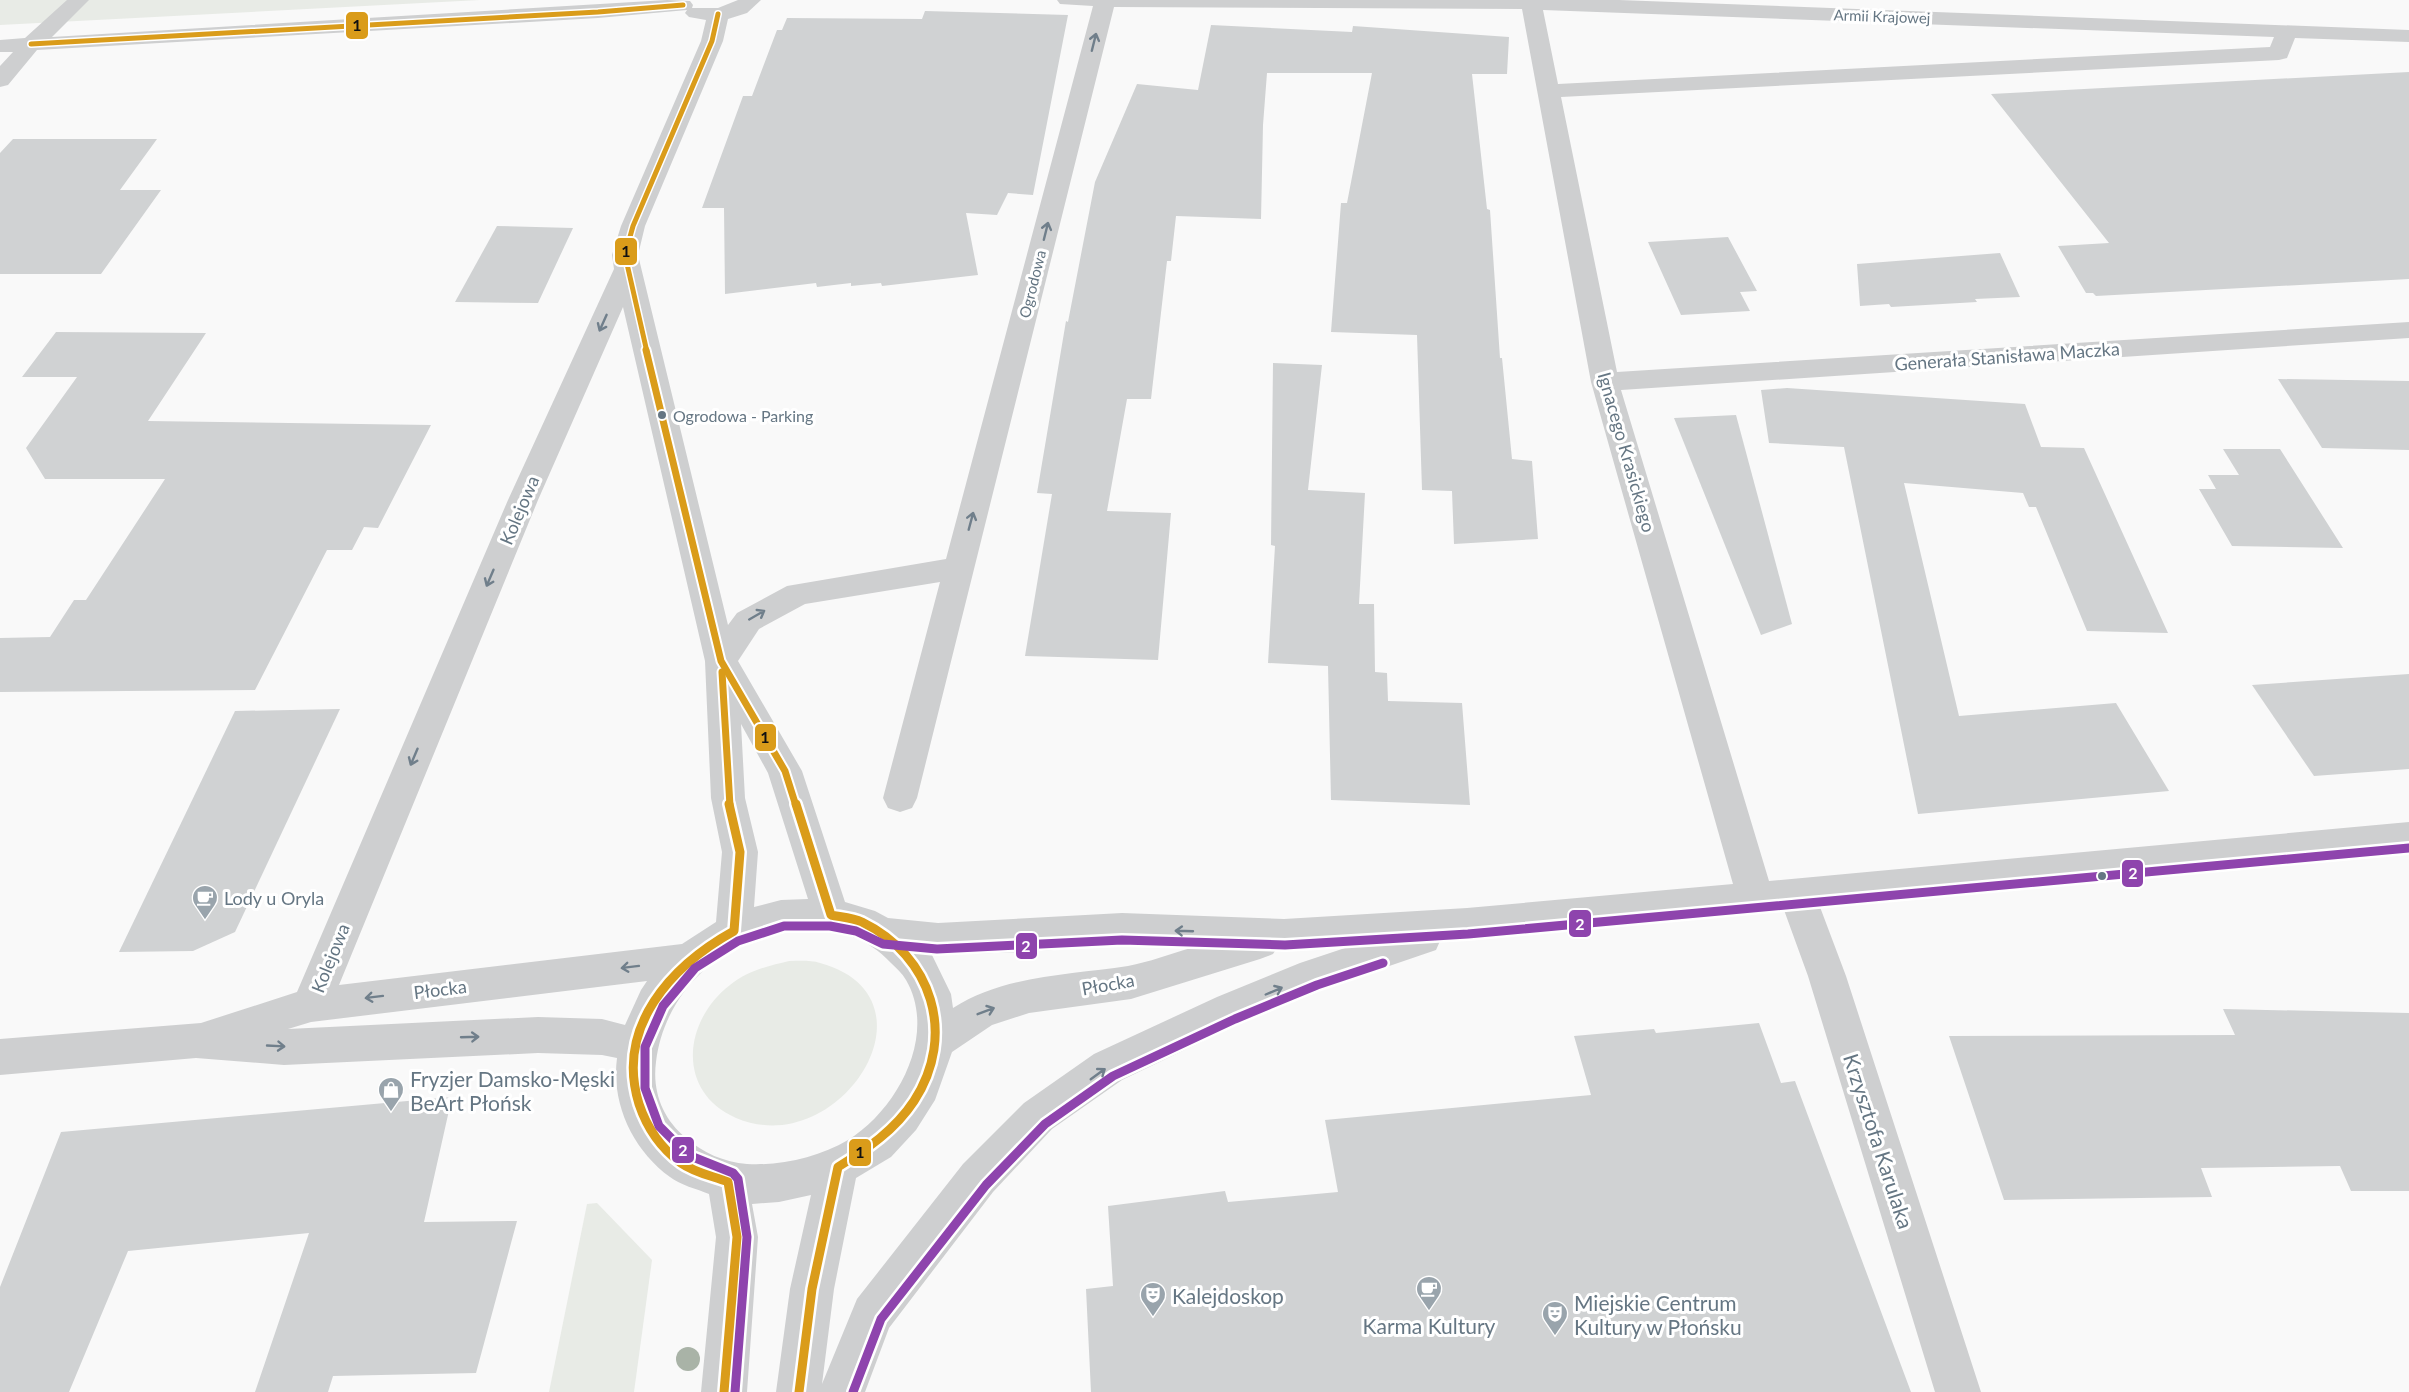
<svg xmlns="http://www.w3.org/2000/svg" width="2409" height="1392" font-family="Lato,sans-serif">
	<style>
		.green { fill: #e8ebe6 }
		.building { fill: #d0d2d3 }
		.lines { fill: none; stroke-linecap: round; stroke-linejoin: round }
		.minor { fill: #cecfd0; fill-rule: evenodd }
		.bus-1-far2-casing { stroke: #fff; stroke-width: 8 }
		.bus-1-far1-casing { stroke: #fff; stroke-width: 11 }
		.bus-1-casing { stroke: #fff; stroke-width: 14 }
		.bus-2-casing { stroke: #fff; stroke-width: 14 }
		.bus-1-far2 { stroke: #da9c1a; stroke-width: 5 }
		.bus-1-far1 { stroke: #da9c1a; stroke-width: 7 }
		.bus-1 { stroke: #da9c1a; stroke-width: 9 }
		.bus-2 { stroke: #8e44ad; stroke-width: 9 }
		.tree { fill: #a9b3a7 }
		.oneway { stroke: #707f8b }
		.bus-dot { fill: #657683; stroke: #fff; stroke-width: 2 }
		.labels { text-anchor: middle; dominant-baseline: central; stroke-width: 6; stroke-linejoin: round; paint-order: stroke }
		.far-street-label { font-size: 15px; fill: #657683; stroke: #fff }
		.bus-label { font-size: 16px; fill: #657683; stroke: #fff; text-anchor: start }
		.street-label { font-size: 18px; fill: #657683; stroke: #fff }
		.poi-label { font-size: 18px; fill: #657683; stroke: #fff; text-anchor: start }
		.near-poi-label { font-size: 21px; fill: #657683; stroke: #fff; text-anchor: start }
		.near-street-label { font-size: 21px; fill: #657683; stroke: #fff }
		.line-badge { stroke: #fff; stroke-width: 2 }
		.badge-label { font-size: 16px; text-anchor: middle; font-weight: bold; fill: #fff }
		.pale-badge-label { font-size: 16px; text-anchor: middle; font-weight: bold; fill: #111 }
	</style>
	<rect width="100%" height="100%" fill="#f9f9f9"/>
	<g class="green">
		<path d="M0 0H480L0 25Z"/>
		<path d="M789 961C799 961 811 960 820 963 945 997 840 1162 736 1118 676 1092 683 1021 730 985 747 971 768 966 789 961Z"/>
		<path d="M597 1203 652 1260 634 1392H549L587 1204Z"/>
	</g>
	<g class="building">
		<path d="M925 11 1068 15 1033 195 1008 193 997 215 966 213 978 275 882 286 881 283 851 286V283L817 287 816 283 725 294 724 208H702L743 96H752L777 30H782L787 18 922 19Z"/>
		<path d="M1211 25 1352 32 1353 26 1509 37 1507 74H1472L1487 209 1490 210 1500 358H1502L1512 459 1532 461 1538 539 1454 544 1452 491 1422 490 1417 335 1331 332 1341 203H1347L1372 73H1267L1263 125 1261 219 1176 216 1171 261H1167L1151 399H1127L1107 511 1171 513 1158 660 1025 656 1052 494 1037 493 1066 321 1068 322 1095 182 1137 84 1198 90Z"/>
		<path d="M2409 72V279L2096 296 2093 293H2086L2058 246 2109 243 1991 94Z"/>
		<path d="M13 139H157L120 190H161L101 274H0V153Z"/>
		<path d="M497 226 573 228 538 303 455 302Z"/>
		<path d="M1728 237 1757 291 1740 292 1750 311 1681 315 1648 242Z"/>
		<path d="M2000 253 2020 297 1975 299 1977 302 1891 307 1889 304 1860 306 1857 264Z"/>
		<path d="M56 332 206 333 148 421 431 425 378 528 364 527 352 550H327L255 690 0 692V638L50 637 74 600H86L165 479H45L26 448 77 377H22Z"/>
		<path d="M1273 363 1322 365 1308 490 1365 493 1359 604H1374L1375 672 1387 673 1388 701 1462 703 1470 805 1331 800 1328 666 1268 663 1275 546 1271 545Z"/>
		<path d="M2278 379 2409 381V450L2322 448Z"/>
		<path d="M1787 388 2025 404 2041 447 2084 448 2168 633 2087 631 2036 507H2029L2023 493 1904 483 1959 716 2116 703 2169 791 1918 814 1844 447 1769 443 1761 390Z"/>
		<path d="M1736 415 1792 624 1761 635 1674 418Z"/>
		<path d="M2223 449H2280L2343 548 2232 546 2199 489H2216L2208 475H2239Z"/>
		<path d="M2409 674V769L2314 776 2252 685Z"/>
		<path d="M340 709 235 932 193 951 119 952 235 711Z"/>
		<path d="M2223 1009 2409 1013V1191H2351L2340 1166 2201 1168 2212 1197 2004 1200 1949 1036 2235 1035Z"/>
		<path d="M1759 1023 1781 1083 1795 1081 1911 1392H1091L1086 1289 1113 1286 1108 1206 1225 1191 1228 1202 1338 1192 1325 1120 1591 1095 1574 1036 1654 1029 1656 1033Z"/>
		<path d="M452 1097 424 1222 517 1221 476 1373 333 1376 328 1392H255L309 1233 128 1251 69 1392H0V1287L61 1132Z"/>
	</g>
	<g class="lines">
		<path class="minor" d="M67 0H89L52 37 667 0 690 1 693 5 692 8H718L738 0H761L747 13 728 19 723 41 645 226 638 255 728 625 737 613 787 586 946 559 1093 6 1060 4 1057 0H1619L2409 30V42L2295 38 2287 58 2279 60 1561 97 1617 372 2409 322V338L1621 390 1769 881 2409 822V852L1820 907 1846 976 1981 1392H1935L1808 976 1784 910 1440 941 1436 950 1322 989 1245 1021 1122 1080 1052 1129 993 1192 889 1328 865 1392H776L790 1289 811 1195 779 1202 752 1204 758 1237 747 1392H701L716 1237 709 1194C697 1189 680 1185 670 1177 633 1150 611 1104 617 1058L602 1055 538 1053 284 1065 196 1058 0 1075V1039L201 1023 297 992 508 500 614 269 612 255 621 226 701 41 706 20 689 17 685 13 687 10 598 18 37 50 8 85 0 87V66L13 52H0V40L25 38ZM1114 7 1522 9 1591 382 1733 884 1467 908 1284 919 1122 913 938 923 888 918 875 911 845 902 802 771 738 661 759 629 805 604 940 582 883 798 888 808 900 812 912 808 917 798ZM1543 10 2274 37 2270 47 1558 84ZM623 307 705 661 711 798 722 852 716 922 682 944 339 985 538 500ZM741 724 768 773 808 899 781 900 754 907 758 852 745 798ZM787 931C827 927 862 932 891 963 896 968 902 973 906 980 938 1035 897 1110 848 1140 819 1157 781 1166 747 1164 724 1162 703 1153 686 1138 663 1119 652 1092 656 1062 664 994 719 941 787 931ZM1122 945 1191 948C1170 954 1149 962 1128 966 1070 975 1004 975 953 1008L951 994 932 955 1026 952ZM1348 947 1300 963 1217 997 1094 1054 1024 1103 963 1164 857 1299 822 1384 834 1289 856 1178 891 1157 916 1130 935 1100 952 1052 992 1025 1029 1013 1131 999 1260 959 1273 954 1275 951ZM647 981 641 990 625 1025 602 1019 538 1017 288 1029 311 1022Z"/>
		<defs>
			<g id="bus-1-far2">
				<path d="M31 44 598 12 683 5"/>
				<path d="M647 352 625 255 633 226 712 41 718 14"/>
			</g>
			<g id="bus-1-far1">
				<path d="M646 350 721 661 785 771 796 806"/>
				<path d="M722 672 730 806"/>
			</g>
			<g id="bus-1">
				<path d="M796 804 831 915C841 917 853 918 862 922 932 956 957 1035 914 1101 895 1130 867 1149 838 1167L812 1289 799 1392"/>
				<path d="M724 1392 737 1237 728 1182C713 1176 695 1173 681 1163 662 1149 647 1128 639 1104 615 1027 671 966 734 931L740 852 729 804"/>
			</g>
			<g id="bus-2">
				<path d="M735 1392 747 1237 738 1179 733 1173 688 1155 659 1126 645 1088V1047L663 1006 695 968 738 941 784 926H830L856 931 883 944 937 949 1122 940 1285 945 1468 934 2409 848"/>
				<path d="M853 1392 881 1319 986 1185 1045 1124 1113 1076 1235 1019 1317 985 1383 963"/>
			</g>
		</defs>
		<use href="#bus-1-far2" class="bus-1-far2-casing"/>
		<use href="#bus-1-far1" class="bus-1-far1-casing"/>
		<use href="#bus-1" class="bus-1-casing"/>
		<use href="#bus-2" class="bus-2-casing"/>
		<use href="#bus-1-far2" class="bus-1-far2"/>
		<use href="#bus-1-far1" class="bus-1-far1"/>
		<use href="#bus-1" class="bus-1"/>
		<use href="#bus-2" class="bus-2"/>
	</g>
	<circle class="tree" cx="688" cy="1359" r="12"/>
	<defs><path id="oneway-shaft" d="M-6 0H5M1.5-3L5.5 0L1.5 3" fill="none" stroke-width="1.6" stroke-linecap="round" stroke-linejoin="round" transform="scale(1.5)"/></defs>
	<g class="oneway">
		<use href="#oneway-shaft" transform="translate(1094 42) rotate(-76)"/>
		<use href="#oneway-shaft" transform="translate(1046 231) rotate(-76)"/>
		<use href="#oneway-shaft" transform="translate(603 323) rotate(114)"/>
		<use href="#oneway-shaft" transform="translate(971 521) rotate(-75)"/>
		<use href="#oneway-shaft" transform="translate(490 578) rotate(113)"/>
		<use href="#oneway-shaft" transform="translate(757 615) rotate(-30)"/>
		<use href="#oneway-shaft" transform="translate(414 757) rotate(113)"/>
		<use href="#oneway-shaft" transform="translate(1184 931) rotate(-178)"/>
		<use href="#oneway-shaft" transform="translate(630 967) rotate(173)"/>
		<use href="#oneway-shaft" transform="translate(1274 991) rotate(-23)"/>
		<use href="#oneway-shaft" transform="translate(374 997) rotate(173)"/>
		<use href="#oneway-shaft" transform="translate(986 1011) rotate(-21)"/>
		<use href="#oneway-shaft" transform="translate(470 1037) rotate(-2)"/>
		<use href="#oneway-shaft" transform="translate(276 1046) rotate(3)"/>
		<use href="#oneway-shaft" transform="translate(1098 1074) rotate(-36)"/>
	</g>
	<defs>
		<symbol id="cafe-pin" viewBox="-11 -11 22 30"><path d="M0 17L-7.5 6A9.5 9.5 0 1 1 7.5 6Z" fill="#99a4ac" stroke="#fff"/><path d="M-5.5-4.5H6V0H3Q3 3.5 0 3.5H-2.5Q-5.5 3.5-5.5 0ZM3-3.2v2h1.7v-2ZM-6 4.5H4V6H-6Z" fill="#fff"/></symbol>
		<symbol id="shop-pin" viewBox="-11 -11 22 30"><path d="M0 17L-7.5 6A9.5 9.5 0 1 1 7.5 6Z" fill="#99a4ac" stroke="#fff"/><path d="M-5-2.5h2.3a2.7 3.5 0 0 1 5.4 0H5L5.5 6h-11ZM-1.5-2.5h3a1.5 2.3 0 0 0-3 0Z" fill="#fff"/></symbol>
		<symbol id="theatre-pin" viewBox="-11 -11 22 30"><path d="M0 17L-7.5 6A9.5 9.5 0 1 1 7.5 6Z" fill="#99a4ac" stroke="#fff"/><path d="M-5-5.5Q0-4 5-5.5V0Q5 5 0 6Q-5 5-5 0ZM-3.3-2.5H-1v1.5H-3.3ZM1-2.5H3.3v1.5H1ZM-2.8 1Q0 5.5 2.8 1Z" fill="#fff"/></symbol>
	</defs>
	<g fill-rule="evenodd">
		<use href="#cafe-pin" x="190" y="883" width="30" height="40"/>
		<use href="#shop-pin" x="376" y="1075" width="30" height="40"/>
		<use href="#cafe-pin" x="1414" y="1274" width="30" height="40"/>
		<use href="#theatre-pin" x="1138" y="1280" width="30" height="40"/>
		<use href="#theatre-pin" x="1540" y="1299" width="30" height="40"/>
	</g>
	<g class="bus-dot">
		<circle cx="662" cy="415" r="5"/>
		<circle cx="2102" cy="876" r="5"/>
	</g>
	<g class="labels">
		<g class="far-street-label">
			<text transform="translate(1882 16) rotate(2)">Armii Krajowej</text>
			<text transform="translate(1032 284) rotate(-76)">Ogrodowa</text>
		</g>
		<g class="bus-label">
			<text x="673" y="415">Ogrodowa - Parking</text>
		</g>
		<g class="street-label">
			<text transform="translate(2007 356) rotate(-4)">Generała Stanisława Maczka</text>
			<text transform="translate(1627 452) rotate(74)">Ignacego Krasickiego</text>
			<text transform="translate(519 510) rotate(-67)">Kolejowa</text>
			<text transform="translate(330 958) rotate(-68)">Kolejowa</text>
			<text transform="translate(1108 984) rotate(-10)">Płocka</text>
			<text transform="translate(440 989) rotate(-7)">Płocka</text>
		</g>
		<g class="poi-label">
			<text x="224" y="898">Lody u Oryla</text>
		</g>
		<g class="near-poi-label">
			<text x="410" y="1078">Fryzjer Damsko-Męski<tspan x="410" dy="24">BeArt Płońsk</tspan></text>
			<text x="1172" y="1295">Kalejdoskop</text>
			<text x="1574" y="1302">Miejskie Centrum<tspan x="1574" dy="24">Kultury w Płońsku</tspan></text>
			<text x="1429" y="1325" text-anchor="middle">Karma Kultury</text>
		</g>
		<g class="near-street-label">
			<text transform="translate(1879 1141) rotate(72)">Krzysztofa Karulaka</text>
		</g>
	</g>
	<g class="line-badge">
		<rect x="345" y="11" width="24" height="29" rx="6" fill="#da9c1a"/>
		<rect x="614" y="237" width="24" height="29" rx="6" fill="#da9c1a"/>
		<rect x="754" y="723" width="23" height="29" rx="6" fill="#da9c1a"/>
		<rect x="2121" y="859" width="23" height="29" rx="6" fill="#8e44ad"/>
		<rect x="1568" y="909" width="24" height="29" rx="6" fill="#8e44ad"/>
		<rect x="1015" y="932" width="23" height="28" rx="6" fill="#8e44ad"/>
		<rect x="671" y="1136" width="24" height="28" rx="6" fill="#8e44ad"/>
		<rect x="848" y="1138" width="24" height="29" rx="6" fill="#da9c1a"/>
	</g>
	<g class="badge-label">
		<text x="2133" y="879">2</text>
		<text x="1580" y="930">2</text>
		<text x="1026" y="952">2</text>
		<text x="683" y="1156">2</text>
	</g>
	<g class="pale-badge-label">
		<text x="357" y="31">1</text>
		<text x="626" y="257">1</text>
		<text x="765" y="743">1</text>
		<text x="860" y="1158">1</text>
	</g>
</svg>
